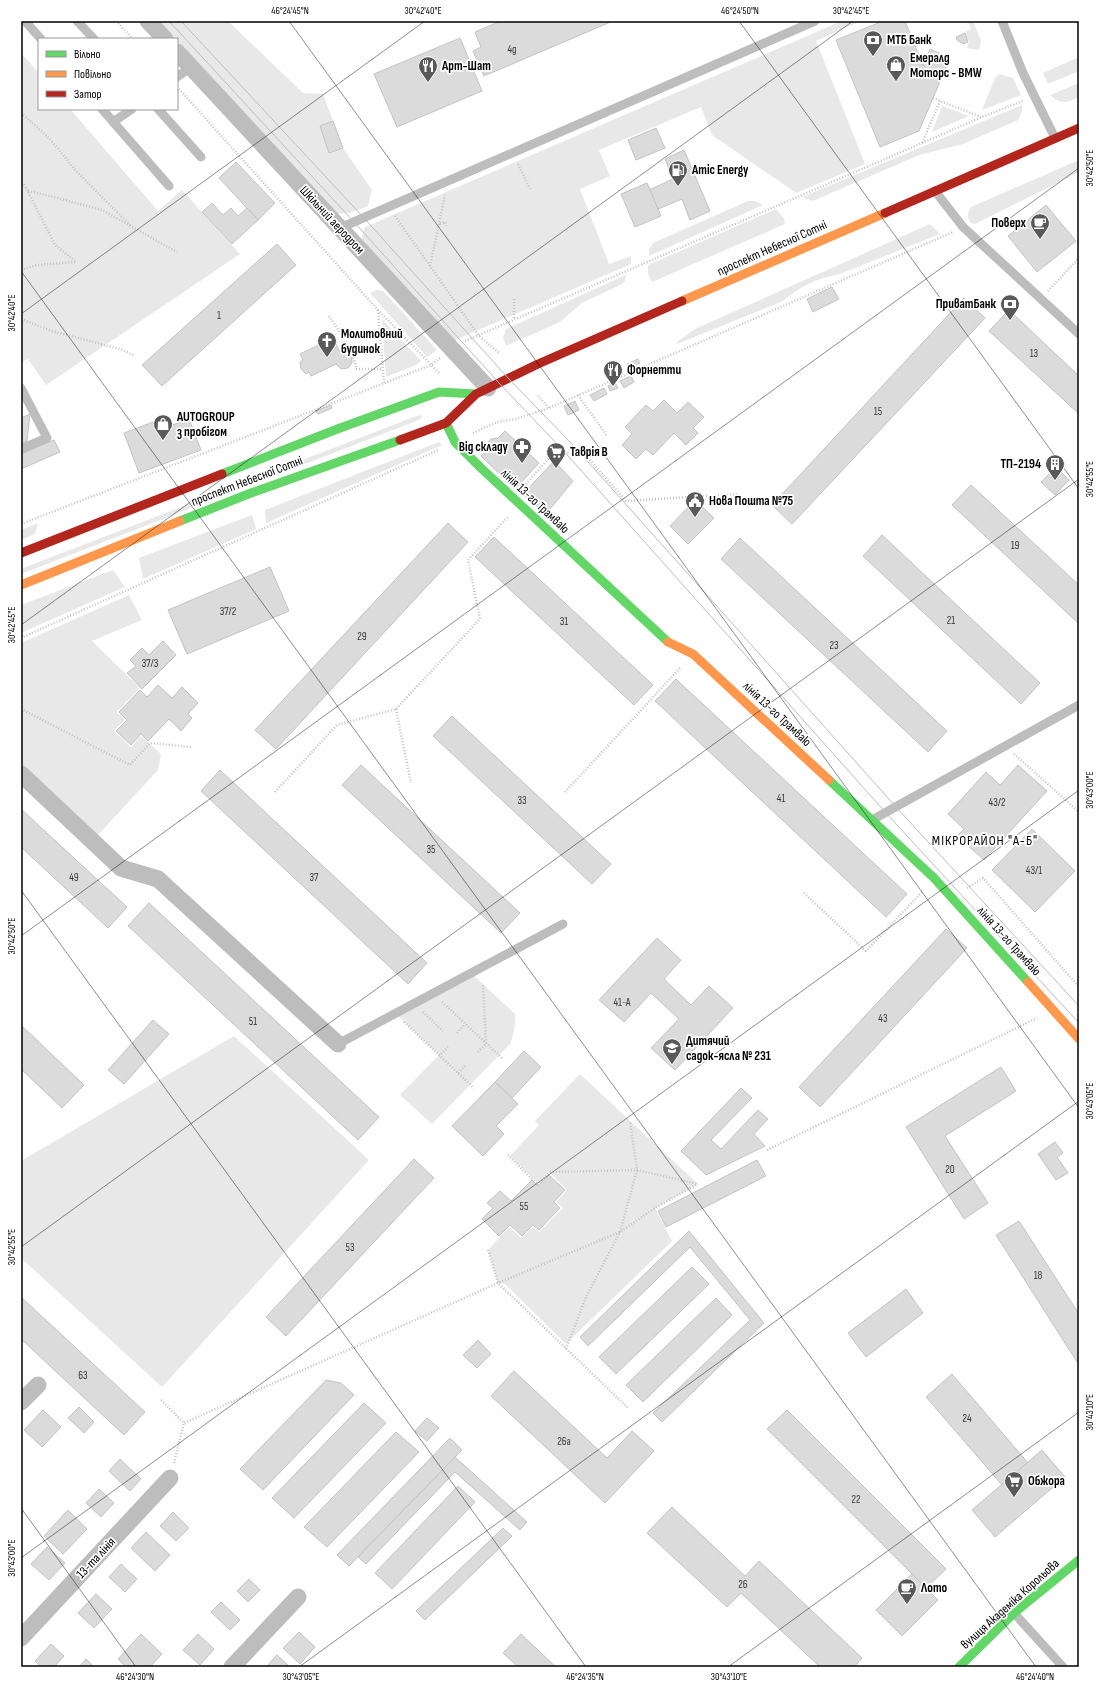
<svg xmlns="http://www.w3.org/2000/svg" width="1100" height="1688" font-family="'Sofia Sans Condensed',sans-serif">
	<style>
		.green { fill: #e8e8e8 }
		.building { fill: #dbdbdb; stroke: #c3c3c3 }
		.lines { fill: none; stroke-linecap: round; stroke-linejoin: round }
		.path { stroke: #c2c2c2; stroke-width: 2.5; stroke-dasharray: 1 2; stroke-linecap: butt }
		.lane { stroke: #bdbdbd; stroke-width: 9 }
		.street { stroke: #bdbdbd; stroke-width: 17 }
		.fast { stroke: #63d668; stroke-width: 9 }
		.slow { stroke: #ff974d; stroke-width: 9 }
		.jam { stroke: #b3261e; stroke-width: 9 }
		.tram { stroke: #bdbdbd; stroke-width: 1 }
		.ticks { fill: none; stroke: #000; stroke-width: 1; stroke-opacity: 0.45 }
		.labels { text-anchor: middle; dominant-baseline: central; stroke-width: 3.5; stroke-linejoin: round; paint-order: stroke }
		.number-label { font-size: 11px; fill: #373737 }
		.poi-label { font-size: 13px; font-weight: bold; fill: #000; stroke: #fff; text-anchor: start }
		.street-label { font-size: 13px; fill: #000; stroke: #fff }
		.neighbourhood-label { font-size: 14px; letter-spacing: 1px; fill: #000; stroke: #fff }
		.neatline { fill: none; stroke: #000; stroke-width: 1.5 }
		.ticks-label { font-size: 10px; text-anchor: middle; fill: #000 }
	</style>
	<rect width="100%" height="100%" fill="#fff"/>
	<g class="green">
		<path d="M158 21H228L303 93 323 94 333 121 320 126 329 153 343 148 372 190 368 206 350 213 336 214 177 41V39H175Z"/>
		<path d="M842 21H861L816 41 865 164 796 193 712 135 701 107 599 150 610 176 580 189 609 264 631 256V264L453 341 362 242V235L365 227Z"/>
		<path d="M968 21H973L981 41 979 50 967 48 969 42 965 32 971 29Z"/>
		<path d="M21 53 39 73V109H70L158 211 182 190 240 254 46 385 28 359 21 362Z"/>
		<path d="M1079 57V71L1048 84 1043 73Z"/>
		<path d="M999 74 1013 78 1021 95 982 110 995 78Z"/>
		<path d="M1079 83V97C1065 103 1062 105 1050 95Z"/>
		<path d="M1022 105V112L1018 120 963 144 919 155 813 201 802 197Z"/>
		<path d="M942 106 969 116 932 132Z"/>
		<path d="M1079 160V172L975 224 971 223C967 218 967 213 971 207Z"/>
		<path d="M748 201H755L763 205 649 256V250L653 243Z"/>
		<path d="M776 209 784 218 785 224 652 282 648 274V265Z"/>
		<path d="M930 224 940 234 840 274C818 278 800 286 783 301L677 344V342L695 329Z"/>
		<path d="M626 275 625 281 622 284 582 303 560 322 506 346 503 338 506 329Z"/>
		<path d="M377 290 383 291 437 350 427 357 370 293Z"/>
		<path d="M382 319 421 361 416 365 386 377Z"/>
		<path d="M419 415 422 416 421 419 21 574V569Z"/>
		<path d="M439 442 442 445 266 523 265 510Z"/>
		<path d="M252 515 256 529 143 579 139 558Z"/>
		<path d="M38 523 35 534 21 540V530Z"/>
		<path d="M113 570 125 587 21 633V605Z"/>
		<path d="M129 595 142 620 92 641 140 688 117 712 125 719 114 731 131 747 141 736 161 754 158 770 97 836 21 765V643Z"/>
		<path d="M471 973 515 1014C516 1025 514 1033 510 1044L432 1124 400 1095 439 1055 396 1014Z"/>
		<path d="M234 1036 369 1160 162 1387 21 1258V1161Z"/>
		<path d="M580 1074 698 1184 655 1208 672 1241 566 1344 505 1284 498 1283 488 1250 509 1227 521 1238 533 1227 539 1232 563 1208 556 1202 567 1190 549 1172 538 1183 510 1156 539 1125 535 1121Z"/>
	</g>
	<g class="building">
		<path d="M501 21H613L484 76 473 51 481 47 475 32Z"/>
		<path d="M883 21H905L923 66 930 49 950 58 919 131 880 147 836 40Z"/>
		<path d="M965 33 968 42 963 44 957 40 956 37Z"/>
		<path d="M460 38 482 91 397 127 374 74Z"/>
		<path d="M333 121 343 148 329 153 320 126Z"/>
		<path d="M656 128 665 148 636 160 628 140Z"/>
		<path d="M684 150 710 211 690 220 682 199 658 209 649 190 673 179 665 159Z"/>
		<path d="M236 162 275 203 258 220 219 178Z"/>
		<path d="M647 183 661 216 635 227 621 194Z"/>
		<path d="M212 203 223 215 231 208 238 216 247 208 258 220 232 244 202 212Z"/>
		<path d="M1046 205 1076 241 1037 272 1008 236Z"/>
		<path d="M277 244 296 265 162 386 142 365Z"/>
		<path d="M832 287 839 299 813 312 807 299Z"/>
		<path d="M964 298 985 318 792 524 772 505Z"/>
		<path d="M1009 310 1079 376V414L989 331Z"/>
		<path d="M333 338 340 352H347L352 357V363L348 368 341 369 336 364 311 376 309 372 306 374 301 369 300 362 303 360 300 354Z"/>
		<path d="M638 359 640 363 629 368 627 364Z"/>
		<path d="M631 376 634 382 624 388 620 381Z"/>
		<path d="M615 383 618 388 610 391 608 386Z"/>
		<path d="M604 388 607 394 594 401 590 395Z"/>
		<path d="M664 400 677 413 688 402 704 417 693 428 698 433 686 445 674 433 653 455 646 449 636 459 622 445 632 434 625 427 646 405 653 411Z"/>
		<path d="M575 401 579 410 568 415 564 406Z"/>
		<path d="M331 405 332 408 318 414 316 411Z"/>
		<path d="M30 414 27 441 21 444V418Z"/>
		<path d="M189 419 201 450 139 473 124 433 153 422 156 431Z"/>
		<path d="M505 431 539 463 515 489 481 456 488 449V442L491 439 498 438Z"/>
		<path d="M54 440 60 452 21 469V454Z"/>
		<path d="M554 461 573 481 546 514 523 494Z"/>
		<path d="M1056 467 1069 480 1055 495 1041 482Z"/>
		<path d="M971 485 1079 585V624L952 505Z"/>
		<path d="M695 500 714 518 688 544 670 526Z"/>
		<path d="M448 523 468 542 276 749 255 730Z"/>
		<path d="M882 535 1040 683 1021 704 863 556Z"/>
		<path d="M494 537 653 685 634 705 475 557Z"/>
		<path d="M740 538 947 731 928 752 721 559Z"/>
		<path d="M270 567 289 611 187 654 168 610Z"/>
		<path d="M163 641 176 655 142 689 127 673 136 666 130 660 142 648 149 655Z"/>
		<path d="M676 679 907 894 886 917 655 701Z"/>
		<path d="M158 685 172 698 182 687 198 703 188 714 192 718 181 731 169 719 148 741 141 734 131 745 116 731 127 720 119 712 140 690 147 697Z"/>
		<path d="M452 716 611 864 592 884 433 736Z"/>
		<path d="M361 765 520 913 501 933 342 785Z"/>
		<path d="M1018 765 1047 791 984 860 957 836 964 829 948 814 986 772 1000 785Z"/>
		<path d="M220 770 427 963 408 984 201 791Z"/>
		<path d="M21 809 127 907 108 928 21 847Z"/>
		<path d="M1032 829 1075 871 1035 912 992 870Z"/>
		<path d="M149 903 379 1117 358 1140 128 926Z"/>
		<path d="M946 929 967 948 820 1107 799 1087Z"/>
		<path d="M657 938 681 960 664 979 691 1005 709 986 733 1008 675 1070 651 1048 679 1019 651 993 624 1022 599 1000Z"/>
		<path d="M153 1020 169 1034 124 1084 108 1070Z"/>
		<path d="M21 1025 84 1085 62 1108 21 1069Z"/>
		<path d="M524 1051 541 1067 512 1098 495 1082Z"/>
		<path d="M1001 1067 1016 1091 945 1136 988 1203 964 1219 906 1127Z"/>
		<path d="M495 1082 518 1104 496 1126 504 1134 483 1156 452 1126Z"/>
		<path d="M741 1088 752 1098 711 1140 721 1149 758 1110 768 1119 754 1134 765 1146 706 1175 681 1151Z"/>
		<path d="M1055 1142 1063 1153 1057 1157 1068 1173 1056 1180 1038 1154Z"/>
		<path d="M414 1159 434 1178 286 1336 266 1317Z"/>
		<path d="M757 1160 766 1176 666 1227 658 1211Z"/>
		<path d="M549 1175 565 1190 554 1202 560 1208 539 1230 533 1225 522 1236 510 1225 499 1236 482 1219 493 1208 487 1203 500 1191 511 1201 532 1180 538 1186Z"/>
		<path d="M1019 1221 1079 1314V1365L996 1235Z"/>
		<path d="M689 1231 764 1323 662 1422 653 1413 750 1320 690 1247 588 1346 580 1337Z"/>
		<path d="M692 1267 709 1284 616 1374 599 1357Z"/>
		<path d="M906 1289 923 1313 866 1357 848 1333Z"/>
		<path d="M21 1297 145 1412 124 1435 21 1339Z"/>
		<path d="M716 1298 732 1315 643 1402 626 1385Z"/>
		<path d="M478 1340 491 1354 477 1368 463 1355Z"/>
		<path d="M514 1371 607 1458 632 1431 654 1451 605 1503 491 1396Z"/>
		<path d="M952 1374 1028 1463 1002 1485 926 1397Z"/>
		<path d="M326 1380 341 1383 354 1395 263 1490 240 1469Z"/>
		<path d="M364 1403 386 1423 294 1518 272 1498Z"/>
		<path d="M79 1407 94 1422 84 1433 68 1418Z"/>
		<path d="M43 1410 61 1427 42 1447 24 1430Z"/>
		<path d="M787 1410 946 1569 926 1588 767 1429Z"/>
		<path d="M427 1418 439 1428 427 1441 415 1431Z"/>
		<path d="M396 1432 419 1452 327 1547 304 1527Z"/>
		<path d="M450 1438 462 1450 349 1566 337 1555Z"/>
		<path d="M1042 1450 1065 1477 995 1537 972 1510Z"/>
		<path d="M455 1457 527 1522 520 1530 455 1472 366 1564 358 1557Z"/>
		<path d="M120 1459 141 1479 130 1491 109 1471Z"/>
		<path d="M458 1486 475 1502 392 1589 375 1573Z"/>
		<path d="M99 1489 114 1503 101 1517 86 1503Z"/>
		<path d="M672 1507 745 1576 759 1561 862 1658 854 1667H820L741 1593 727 1607 647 1533Z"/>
		<path d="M68 1510 87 1529 63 1554 44 1536Z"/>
		<path d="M173 1512 189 1528 176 1541 160 1526Z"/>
		<path d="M503 1528 512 1536 425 1620 416 1611Z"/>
		<path d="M146 1532 170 1555 155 1571 131 1548Z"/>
		<path d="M47 1547 65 1563 49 1580 31 1564Z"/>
		<path d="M121 1564 137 1579 125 1592 109 1577Z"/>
		<path d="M912 1574 938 1600 902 1636 876 1610Z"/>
		<path d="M249 1579 260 1590 248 1602 237 1591Z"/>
		<path d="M96 1594 112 1609 94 1628 78 1613Z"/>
		<path d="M221 1602 240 1620 230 1630 211 1612Z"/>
		<path d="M299 1632 315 1647 300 1664 283 1648Z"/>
		<path d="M141 1634 162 1654 150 1667H126L118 1659Z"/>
		<path d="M198 1634 214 1649 200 1665 183 1650Z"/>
		<path d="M521 1634 540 1652 556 1667H518L503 1653Z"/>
		<path d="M51 1644 64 1656 54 1667H41L35 1661Z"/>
		<path d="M277 1655 290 1667H266Z"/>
		<path d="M86 1659 94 1667H79Z"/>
	</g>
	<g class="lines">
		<g class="path">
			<path d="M116 21 133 39"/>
			<path d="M179 89 378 310 440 374"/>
			<path d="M933 98 981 117"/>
			<path d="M21 113 50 139 78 173 131 226"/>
			<path d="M922 143 940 101"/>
			<path d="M518 164 530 189"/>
			<path d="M28 191 50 196 102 210 177 252"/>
			<path d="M395 216 479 336 499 353"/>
			<path d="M440 224 445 222 446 226"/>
			<path d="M430 266 445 195"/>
			<path d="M21 270 37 265 76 262 55 245 24 184"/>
			<path d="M1048 291 1079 258"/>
			<path d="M514 299V319"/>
			<path d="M378 310 384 383"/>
			<path d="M329 316C338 329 355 354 356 369H383"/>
			<path d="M21 319 52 331 123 350 135 356"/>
			<path d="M465 341 982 117 1023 101"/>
			<path d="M578 395 607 436"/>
			<path d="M538 396 549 408"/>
			<path d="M473 433 497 422 516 419 549 408 953 232"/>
			<path d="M526 484 550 457 581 450 626 501 739 494"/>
			<path d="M21 524 431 365 440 358"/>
			<path d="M21 638 438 450"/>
			<path d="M21 709 130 765 150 743 191 747"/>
			<path d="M396 709 411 783"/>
			<path d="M1014 754 1079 812"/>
			<path d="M275 792 337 725 396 709 480 619 468 560 508 517"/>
			<path d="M565 792 681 667"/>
			<path d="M967 888 983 878 1079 987"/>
			<path d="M804 893 866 951 922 892"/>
			<path d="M442 1002 503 1059"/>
			<path d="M423 1012 443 1031"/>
			<path d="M404 1022 474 1088"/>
			<path d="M457 1033 465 1024"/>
			<path d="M478 1052 486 1044 483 984"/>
			<path d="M439 1056 448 1047"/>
			<path d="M458 1073 466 1065"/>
			<path d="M767 1150 1037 1018"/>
			<path d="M508 1155 538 1185 550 1172 637 1170 698 1184"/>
			<path d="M488 1250 498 1283 628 1408"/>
			<path d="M566 1349 586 1297 620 1232 637 1170 630 1121"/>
			<path d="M161 1400 184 1423 498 1283 620 1232 655 1208 698 1184"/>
			<path d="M174 1463 184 1423"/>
		</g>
		<g class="lane">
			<path d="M25 21 41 39"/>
			<path d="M77 21 94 39"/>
			<path d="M1002 21 1023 73 1055 138"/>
			<path d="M177 77 191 67"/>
			<path d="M102 109 169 186"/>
			<path d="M158 109 201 157"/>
			<path d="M113 122 132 109"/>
			<path d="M935 191 963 227 1079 334"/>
			<path d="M340 228 815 21"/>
			<path d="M21 388 47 438 21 449"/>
			<path d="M872 820 1079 705"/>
			<path d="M338 1044 563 924"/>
			<path d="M1014 1613 1063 1667"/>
		</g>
		<g class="street">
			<path d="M148 21 165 39"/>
			<path d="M177 52 488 388"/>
			<path d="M21 774 121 868 158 879 338 1044"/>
			<path d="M21 1402 38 1385"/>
			<path d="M21 1638 170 1478"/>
			<path d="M232 1667 298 1597"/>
		</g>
		<g class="fast">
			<path d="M446 423 455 442 481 468 668 642"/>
			<path d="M222 474 340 428 439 392 476 394"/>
			<path d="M180 521 251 493 400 440"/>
			<path d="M829 780 934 878 1028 982"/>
			<path d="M959 1667 1014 1613 1079 1560"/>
		</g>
		<g class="slow">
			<path d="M682 301 885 213"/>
			<path d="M21 585 180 521"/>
			<path d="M668 642 693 654 829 780"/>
			<path d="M1028 982 1079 1039"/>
		</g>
		<g class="jam">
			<path d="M885 213 1079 128"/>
			<path d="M400 440 446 423 476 394 538 364 682 301"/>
			<path d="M21 553 222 474"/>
		</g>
		<g class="tram">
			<path d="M169 21 354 222 499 383 561 448 886 813 1079 1023"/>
			<path d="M181 21 364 218 508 378 573 445 896 807 1079 1006"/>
		</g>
	</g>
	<path class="ticks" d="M289 21 1079 1108M739 21 1079 489M21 271 1036 1667M21 314 425 21M21 625 853 21M21 890 586 1667M21 936 1079 168M21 1247 1079 479M21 1508 136 1667M21 1558 1079 790M299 1667 1079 1101M728 1667 1079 1412"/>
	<defs>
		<symbol id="bank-pin" viewBox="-11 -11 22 30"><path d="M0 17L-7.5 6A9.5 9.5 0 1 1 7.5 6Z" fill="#595959" stroke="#fff"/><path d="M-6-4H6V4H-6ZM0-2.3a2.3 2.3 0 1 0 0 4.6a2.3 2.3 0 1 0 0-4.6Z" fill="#fff"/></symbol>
		<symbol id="shop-pin" viewBox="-11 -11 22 30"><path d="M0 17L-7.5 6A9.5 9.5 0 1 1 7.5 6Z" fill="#595959" stroke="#fff"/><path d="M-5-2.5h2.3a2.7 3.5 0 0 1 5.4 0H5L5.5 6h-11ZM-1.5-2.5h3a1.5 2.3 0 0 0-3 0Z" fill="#fff"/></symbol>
		<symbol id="restaurant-pin" viewBox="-11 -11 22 30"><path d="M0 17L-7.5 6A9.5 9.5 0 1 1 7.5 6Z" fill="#595959" stroke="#fff"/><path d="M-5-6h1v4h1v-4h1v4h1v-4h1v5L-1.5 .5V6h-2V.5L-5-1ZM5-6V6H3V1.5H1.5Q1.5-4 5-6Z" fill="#fff"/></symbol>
		<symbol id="fuel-pin" viewBox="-11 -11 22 30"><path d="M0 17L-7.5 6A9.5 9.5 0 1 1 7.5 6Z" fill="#595959" stroke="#fff"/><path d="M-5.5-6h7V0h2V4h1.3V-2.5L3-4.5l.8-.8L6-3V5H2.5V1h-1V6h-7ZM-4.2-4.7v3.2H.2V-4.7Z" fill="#fff"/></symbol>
		<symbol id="cafe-pin" viewBox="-11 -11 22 30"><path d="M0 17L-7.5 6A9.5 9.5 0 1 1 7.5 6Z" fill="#595959" stroke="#fff"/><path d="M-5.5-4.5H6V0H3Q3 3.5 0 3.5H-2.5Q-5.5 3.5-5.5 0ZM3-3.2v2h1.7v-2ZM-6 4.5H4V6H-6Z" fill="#fff"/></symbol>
		<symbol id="church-pin" viewBox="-11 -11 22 30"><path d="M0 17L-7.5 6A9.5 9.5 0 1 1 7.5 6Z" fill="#595959" stroke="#fff"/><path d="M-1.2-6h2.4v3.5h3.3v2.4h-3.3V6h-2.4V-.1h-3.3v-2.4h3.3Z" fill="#fff"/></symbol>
		<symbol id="pharmacy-pin" viewBox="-11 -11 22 30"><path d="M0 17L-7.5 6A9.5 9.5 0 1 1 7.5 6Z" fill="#595959" stroke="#fff"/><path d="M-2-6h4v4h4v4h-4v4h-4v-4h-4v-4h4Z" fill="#fff"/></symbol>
		<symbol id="supermarket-pin" viewBox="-11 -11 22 30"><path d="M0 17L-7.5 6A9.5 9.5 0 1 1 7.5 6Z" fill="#595959" stroke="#fff"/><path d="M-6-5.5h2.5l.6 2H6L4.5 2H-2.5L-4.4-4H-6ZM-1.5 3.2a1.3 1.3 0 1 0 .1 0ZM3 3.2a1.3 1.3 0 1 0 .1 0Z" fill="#fff"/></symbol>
		<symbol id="building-pin" viewBox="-11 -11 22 30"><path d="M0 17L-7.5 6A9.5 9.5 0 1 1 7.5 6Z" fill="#595959" stroke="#fff"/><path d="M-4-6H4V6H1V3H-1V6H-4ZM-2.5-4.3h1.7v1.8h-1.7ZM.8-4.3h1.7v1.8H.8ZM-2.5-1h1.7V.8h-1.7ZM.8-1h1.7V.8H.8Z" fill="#fff"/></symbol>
		<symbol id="civic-pin" viewBox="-11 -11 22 30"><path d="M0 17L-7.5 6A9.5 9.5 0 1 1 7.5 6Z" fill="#595959" stroke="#fff"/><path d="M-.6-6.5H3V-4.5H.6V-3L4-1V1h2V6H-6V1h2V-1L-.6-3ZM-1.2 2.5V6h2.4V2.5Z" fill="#fff"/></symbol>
		<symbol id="school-pin" viewBox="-11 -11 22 30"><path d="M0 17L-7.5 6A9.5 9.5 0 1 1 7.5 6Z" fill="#595959" stroke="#fff"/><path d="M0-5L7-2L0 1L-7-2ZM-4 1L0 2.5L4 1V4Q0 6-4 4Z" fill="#fff"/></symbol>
	</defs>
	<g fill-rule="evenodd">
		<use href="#bank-pin" x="862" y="29" width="22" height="30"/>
		<use href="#shop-pin" x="885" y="54" width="22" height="30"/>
		<use href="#restaurant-pin" x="417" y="55" width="22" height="30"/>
		<use href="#fuel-pin" x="667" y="159" width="22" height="30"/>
		<use href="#cafe-pin" x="1029" y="212" width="22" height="30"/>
		<use href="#bank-pin" x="999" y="293" width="22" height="30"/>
		<use href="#church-pin" x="316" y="330" width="22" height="30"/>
		<use href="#restaurant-pin" x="602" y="359" width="22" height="30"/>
		<use href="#shop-pin" x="152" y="413" width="22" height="30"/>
		<use href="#pharmacy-pin" x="511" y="436" width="22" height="30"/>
		<use href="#supermarket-pin" x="545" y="441" width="22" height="30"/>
		<use href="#building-pin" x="1044" y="453" width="22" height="30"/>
		<use href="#civic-pin" x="684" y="490" width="22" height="30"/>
		<use href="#school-pin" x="661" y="1037" width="22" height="30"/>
		<use href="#supermarket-pin" x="1003" y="1470" width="22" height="30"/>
		<use href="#cafe-pin" x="896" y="1577" width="22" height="30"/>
	</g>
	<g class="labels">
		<g class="number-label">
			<text x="512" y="49">4д</text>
			<text x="219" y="315">1</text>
			<text x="1034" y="353">13</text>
			<text x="878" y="411">15</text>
			<text x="1015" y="545">19</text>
			<text x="228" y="611">37/2</text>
			<text x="951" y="620">21</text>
			<text x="564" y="621">31</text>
			<text x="362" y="636">29</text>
			<text x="834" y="645">23</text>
			<text x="150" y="663">37/3</text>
			<text x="781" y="798">41</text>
			<text x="522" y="800">33</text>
			<text x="997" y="802">43/2</text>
			<text x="431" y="849">35</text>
			<text x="1034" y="870">43/1</text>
			<text x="74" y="877">49</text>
			<text x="314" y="877">37</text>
			<text x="622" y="1002">41-А</text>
			<text x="883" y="1018">43</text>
			<text x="253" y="1021">51</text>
			<text x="950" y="1169">20</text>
			<text x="524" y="1206">55</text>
			<text x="350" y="1247">53</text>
			<text x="1038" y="1275">18</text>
			<text x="83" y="1375">63</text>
			<text x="967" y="1418">24</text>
			<text x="564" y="1441">26а</text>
			<text x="856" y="1499">22</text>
			<text x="743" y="1584">26</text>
		</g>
		<g class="poi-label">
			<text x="887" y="40">МТБ Банк</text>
			<text x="910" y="58">Емералд<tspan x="910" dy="15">Моторс - BMW</tspan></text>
			<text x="442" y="66">Арт-Шат</text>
			<text x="692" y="170">Amic Energy</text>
			<text x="1026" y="223" text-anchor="end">Поверх</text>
			<text x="996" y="304" text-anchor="end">ПриватБанк</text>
			<text x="341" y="334">Молитовний<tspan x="341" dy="15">будинок</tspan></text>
			<text x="627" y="370">Форнетти</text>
			<text x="177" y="417">AUTOGROUP<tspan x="177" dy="15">з пробігом</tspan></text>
			<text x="508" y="447" text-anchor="end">Від складу</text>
			<text x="570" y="452">Таврія В</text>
			<text x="1041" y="464" text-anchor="end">ТП-2194</text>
			<text x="709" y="501">Нова Пошта №75</text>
			<text x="686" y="1041">Дитячий<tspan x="686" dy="15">садок-ясла № 231</tspan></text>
			<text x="1028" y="1481">Обжора</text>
			<text x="921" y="1588">Лото</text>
		</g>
		<g class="street-label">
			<text transform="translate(332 220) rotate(47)">Шкільний аеродром</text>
			<text transform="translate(772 248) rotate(-24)">проспект Небесної Сотні</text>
			<text transform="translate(247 481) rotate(-21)">проспект Небесної Сотні</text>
			<text transform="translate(535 501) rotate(43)">лінія 13-го Трамваю</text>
			<text transform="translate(777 714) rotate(43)">лінія 13-го Трамваю</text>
			<text transform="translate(1009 941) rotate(48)">лінія 13-го Трамваю</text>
			<text transform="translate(96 1558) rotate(-47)">13-та лінія</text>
			<text transform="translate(1010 1604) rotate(-42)">вулиця Академіка Корольова</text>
		</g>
		<g class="neighbourhood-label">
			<text x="985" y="840">МІКРОРАЙОН "А-Б"</text>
		</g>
	</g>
	<rect width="1100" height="1688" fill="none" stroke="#ffffff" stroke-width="44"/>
	<rect x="38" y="38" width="140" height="72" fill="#ffffff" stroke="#999999"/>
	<rect x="46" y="51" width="20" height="6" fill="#63d668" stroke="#999999"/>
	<text x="74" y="58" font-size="12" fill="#000000">Вільно</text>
	<rect x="46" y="71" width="20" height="6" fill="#ff974d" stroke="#999999"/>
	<text x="74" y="78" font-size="12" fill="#000000">Повільно</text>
	<rect x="46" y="91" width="20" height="6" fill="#b3261e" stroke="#999999"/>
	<text x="74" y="98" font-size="12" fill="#000000">Затор</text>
	<rect x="22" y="22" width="1056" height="1644" class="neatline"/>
	<g class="ticks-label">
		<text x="290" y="14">46°24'45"N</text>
		<text x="423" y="14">30°42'40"E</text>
		<text x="740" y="14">46°24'50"N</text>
		<text x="851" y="14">30°42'45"E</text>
		<text transform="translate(1089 168) rotate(-90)" y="4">30°42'50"E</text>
		<text transform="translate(11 313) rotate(-90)" y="4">30°42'40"E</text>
		<text transform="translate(1089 479) rotate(-90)" y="4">30°42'55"E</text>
		<text transform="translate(11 625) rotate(-90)" y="4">30°42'45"E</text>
		<text transform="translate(1089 790) rotate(-90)" y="4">30°43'00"E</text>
		<text transform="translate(11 936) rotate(-90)" y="4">30°42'50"E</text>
		<text transform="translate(1089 1101) rotate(-90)" y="4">30°43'05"E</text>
		<text transform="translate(11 1247) rotate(-90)" y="4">30°42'55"E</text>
		<text transform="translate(1089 1412) rotate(-90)" y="4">30°43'10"E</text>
		<text transform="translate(11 1558) rotate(-90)" y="4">30°43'00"E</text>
		<text x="135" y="1680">46°24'30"N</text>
		<text x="301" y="1680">30°43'05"E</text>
		<text x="585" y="1680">46°24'35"N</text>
		<text x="729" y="1680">30°43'10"E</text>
		<text x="1035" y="1680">46°24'40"N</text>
	</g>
</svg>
